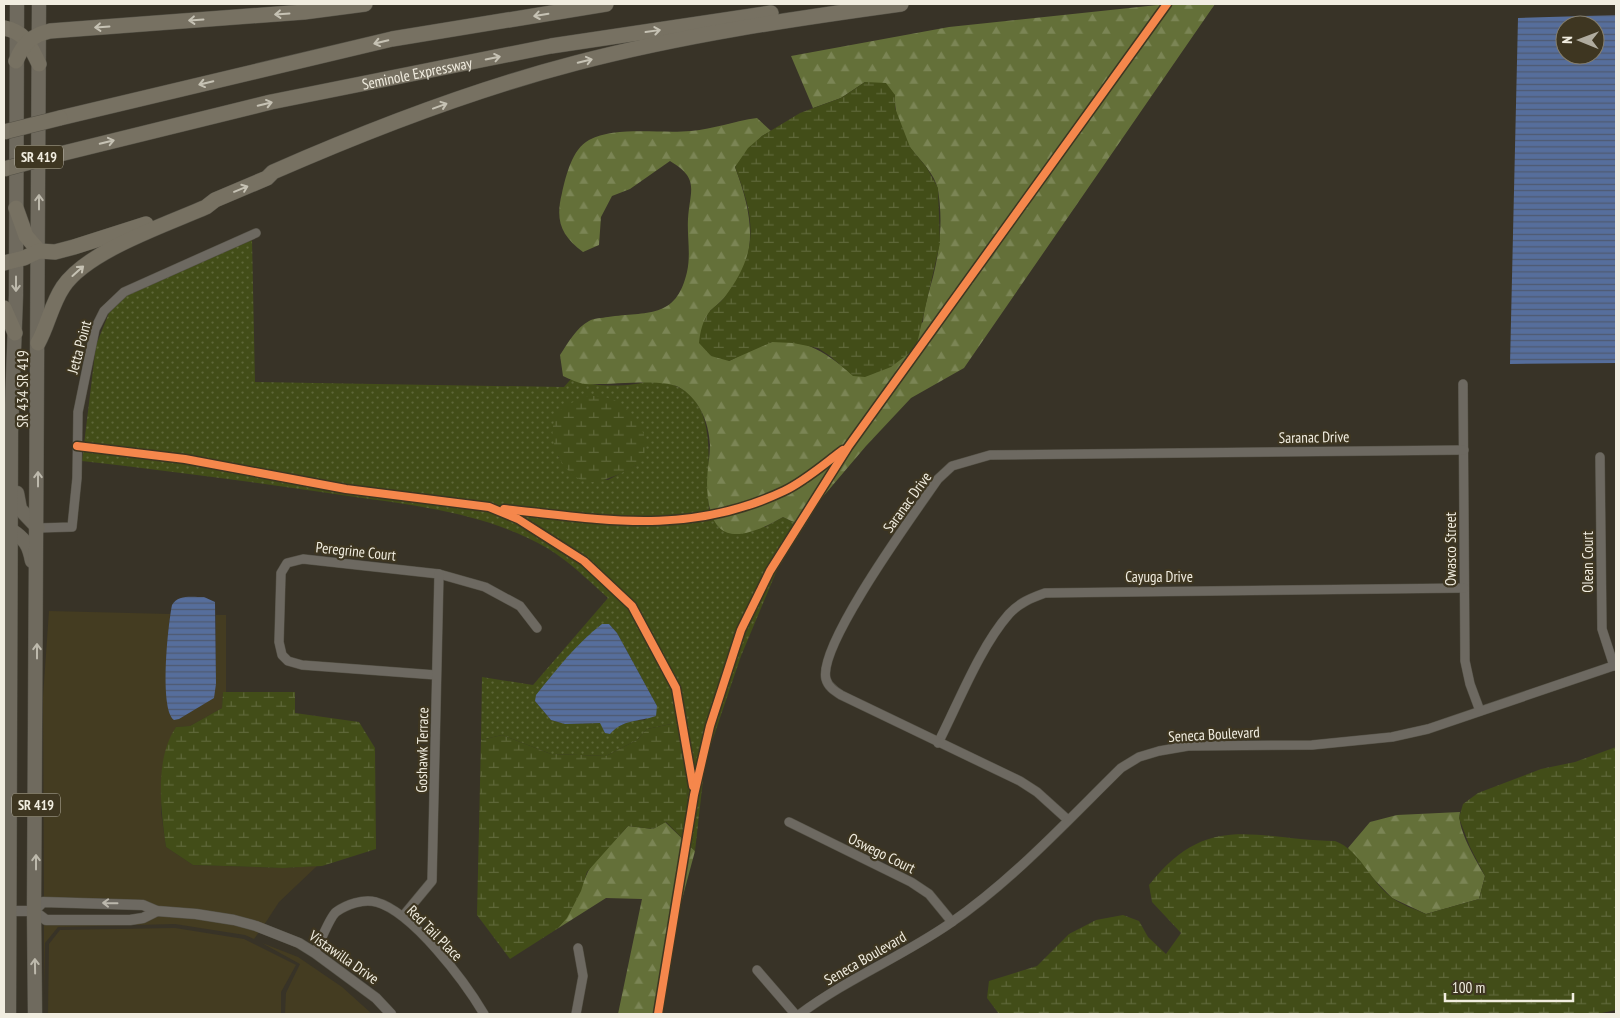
<svg xmlns="http://www.w3.org/2000/svg" width="1620" height="1018" font-family="'PT Sans Narrow',sans-serif">
	<style>
		.built { fill: #443c21 }
		.grass { fill: url(#grass-dots); fill-rule: evenodd }
		.forest { fill: url(#forest-firs) }
		.wetland { fill: url(#wetland-marsh) }
		.water { fill: url(#water-rules); fill-rule: evenodd }
		.lines { fill: none; stroke-linecap: round; stroke-linejoin: round }
		.minor-casing { stroke: #545146; stroke-width: 10 }
		.tertiary-casing { stroke: #545146; stroke-width: 11 }
		.primary-casing { stroke: #545146; stroke-width: 15 }
		.motorway-casing { stroke: #545146; stroke-width: 16 }
		.minor { stroke: #6d6961; stroke-width: 9 }
		.tertiary { stroke: #6d6961; stroke-width: 10 }
		.primary { stroke: #6f6a5e; stroke-width: 14 }
		.motorway { stroke: #777162; stroke-width: 15 }
		.motorway-bridge-casing { stroke: #545146; stroke-width: 16; stroke-linecap: butt }
		.motorway-bridge { stroke: #777162; stroke-width: 15 }
		.cycleway-casing { stroke: #3e3621; stroke-width: 11 }
		.cycleway { stroke: #f5874c; stroke-width: 8 }
		.oneway { stroke: #c6c2b4 }
		.oneway2 { stroke: #bdb9ac }
		.oneway3 { stroke: #bcb8ad }
		.labels { text-anchor: middle; dominant-baseline: central; stroke-width: 4.5; stroke-linejoin: round; paint-order: stroke }
		.shield { fill: #3e3621; stroke: #bbb6a7; stroke-width: 1 }
		.shield-label { font-size: 14px; font-weight: bold; fill: #f1ede0 }
		.street-label { font-size: 15px; fill: #f1ede0; stroke: #3e3621 }
	</style>
	<defs>
		<pattern id="grass-dots" width="8" height="8" patternUnits="userSpaceOnUse" patternTransform="scale(1.25)"><rect width="8" height="8" fill="#424d18"/><path d="M2 2h.1M6 6h.1" fill="none" stroke="#5e6739" stroke-width="1.8" stroke-linecap="round"/></pattern>
		<pattern id="forest-firs" width="22" height="20" patternUnits="userSpaceOnUse" patternTransform="scale(1.25)"><rect width="22" height="20" fill="#647039"/><path d="M5 1l3.5 6h-7zM16 11l3.5 6h-7z" fill="#7b8555"/></pattern>
		<pattern id="wetland-marsh" width="20" height="14" patternUnits="userSpaceOnUse" patternTransform="scale(1.25)"><rect width="20" height="14" fill="#424d18"/><path d="M1 5h8M5 5V1M11 12h8M15 12V8" fill="none" stroke="#5e6739"/></pattern>
		<pattern id="water-rules" width="6" height="5" patternUnits="userSpaceOnUse" patternTransform="scale(1.25)"><rect width="6" height="5" fill="#566e9c"/><path d="M0 2.5h6" fill="none" stroke="#4f5a70"/></pattern>
	</defs>
	<rect width="100%" height="100%" fill="#383327"/>
	<g class="built">
		<path d="M49 611 170 614 166 662 170 715 214 698 216 684V615H226V692L223 693 222 708 190 726 176 727 163 763 161 812 166 847 193 865 283 868 317 866 279 902 264 925 160 907 144 901 44 898 43 697Z"/>
		<path d="M157 916 195 918 233 924 259 932 254 939 245 935 175 924 58 927 45 943 44 994V923Z"/>
		<path d="M175 928 244 939 296 965 281 992V1014H48L49 944 60 930Z"/>
		<path d="M262 943 298 957 342 987 372 1014H285L286 993 300 964Z"/>
	</g>
	<path class="grass" d="M252 240 255 382 564 387 571 379C589 386 616 387 635 384 640 384 645 381 650 381 724 383 706 459 709 509L765 527 783 517 804 527 777 570 741 656 705 762 695 851 687 808 689 760 671 724 647 729 637 740 606 756 551 754 502 735 481 740 482 677 533 685 608 598C589 581 569 561 547 548 485 512 411 505 342 495 256 482 169 471 82 461L96 345 109 313 126 295ZM558 456 636 465 608 480 569 471ZM609 624 617 633 657 706 645 720 630 721 605 733 601 723 565 724 551 720 535 701Z"/>
	<g class="forest">
		<path d="M1167 4H1215L964 368 911 398 866 446 821 499 804 527 783 517C738 543 708 545 707 483 707 470 710 457 710 445 709 423 700 401 682 389 666 377 608 386 585 384 577 383 570 379 563 376L560 355C568 343 576 328 589 321 594 318 602 318 608 317 647 311 676 320 687 272 691 254 687 237 688 219 690 189 700 179 670 161L630 189 612 196 601 217 599 245 583 252C561 235 555 221 562 193 566 176 572 149 589 140 615 126 661 134 691 131 714 129 734 121 757 118L771 131 762 136 735 167C756 223 761 270 710 311L729 361C742 355 758 345 772 342 805 336 830 356 853 375L923 322C924 306 929 292 933 277 940 249 943 220 938 190 935 174 921 161 911 149 901 134 894 113 895 95L865 82 841 98 813 108 791 56 949 27Z"/>
		<path d="M1460 812C1456 828 1477 862 1485 876L1479 899 1426 914 1392 898 1369 874 1348 848 1370 822 1397 815Z"/>
		<path d="M665 822 695 851 659 985 653 1014H618L642 899 606 898 557 929C573 912 577 894 587 874 592 861 618 838 628 826L653 829Z"/>
	</g>
	<g class="wetland">
		<path d="M865 82 886 83 895 95V108L910 147 927 168 938 188 940 243 916 348 891 367 865 377 853 376 830 356 818 348 793 343 772 342 729 361 711 356 699 343C700 332 703 319 710 311 715 306 720 303 724 298 760 251 755 219 735 167L748 148 762 136 800 113 841 98Z"/>
		<path d="M588 396C597 396 605 396 614 400 634 409 660 446 636 465 627 472 598 484 587 482 561 476 543 435 558 413 565 404 578 400 588 396Z"/>
		<path d="M223 692H295V713L359 722 375 748 376 849 322 866 283 868 193 865 166 847C161 810 154 760 176 727L190 726 222 708Z"/>
		<path d="M671 724H683L689 760 687 808 695 851 666 822 653 829 628 826 587 872 581 891 567 918 557 929 510 959 477 915 481 740 502 735 551 754 606 756 637 740 647 729Z"/>
		<path d="M1616 747V1010L1597 1014H999L987 998 989 981 1037 966 1069 934 1096 920 1123 915 1139 921 1148 937 1166 954 1181 933 1152 902 1149 885C1208 810 1254 840 1335 841 1360 850 1370 881 1391 897 1401 905 1415 909 1426 914L1479 899 1485 876 1470 847 1459 818 1463 804 1478 793 1541 769 1575 762Z"/>
	</g>
	<g class="water">
		<path d="M1616 15V363L1510 364 1518 18ZM1565 25H1595V55H1565Z"/>
		<path d="M204 597 215 602 216 684 214 698 179 719 174 720C159 709 168 624 172 605 178 594 193 597 204 597Z"/>
		<path d="M602 624H609L617 633 657 706 656 716C638 722 623 719 610 734L605 733 600 723 565 724 551 720 535 701 536 695C557 669 576 644 602 624Z"/>
	</g>
	<g class="lines">
		<defs>
			<g id="minor">
				<path d="M1463 384 1465 661 1470 684 1480 711"/>
				<path d="M1600 457 1602 629 1614 666"/>
				<path d="M38 528 72 527 77 478 78 412 95 329 104 311 124 292 256 233"/>
				<path d="M436 675 302 665 288 661 282 655 279 642 281 573 287 563 303 559 439 574 485 587 520 606 537 628"/>
				<path d="M938 743C958 704 980 647 1009 614 1019 603 1031 598 1045 593L1464 588"/>
				<path d="M1068 820 1037 792 1020 781 841 695C835 691 828 687 826 679 817 646 916 511 938 479L952 466 990 455 1464 450"/>
				<path d="M789 822 911 882 929 894 952 922"/>
				<path d="M403 916 432 881 439 574"/>
				<path d="M315 953C320 943 329 918 336 912 347 904 363 899 376 902 413 912 465 982 484 1014"/>
				<path d="M757 970 795 1014"/>
				<path d="M576 1014 583 976 578 948"/>
				<path d="M800 1014C847 979 901 957 949 924 1013 880 1066 822 1121 768L1139 757 1159 751 1188 746 1312 745 1392 737 1428 729 1616 665"/>
			</g>
			<g id="tertiary">
				<path d="M9 911H34L46 920H130L143 918 157 911"/>
				<path d="M34 911 43 902 143 905 157 911 196 914 234 920 256 926 299 943 315 953 376 998 391 1014"/>
			</g>
			<g id="primary">
				<path d="M17 493 20 509 38 528"/>
				<path d="M11 530C25 539 29 545 32 561"/>
				<path d="M9 1014 11 432 16 295 17 4"/>
				<path d="M35 1014 34 911 39 4"/>
			</g>
			<g id="motorway">
				<path d="M4 28C26 32 30 46 39 64"/>
				<path d="M16 61C23 44 32 35 50 31L304 12 365 4"/>
				<path d="M60 118 392 39 606 4"/>
				<path id="s1" d="M60 154 271 102 551 46 771 13"/>
				<path d="M16 208 26 236 39 251"/>
				<path d="M4 263 24 258 39 251 55 252 74 247 146 224"/>
				<path d="M4 308 15 333"/>
				<path d="M38 343C48 325 51 305 63 287 87 251 165 225 206 207L215 200 267 178 273 172C371 129 472 90 576 63 683 35 792 19 901 4"/>
			</g>
		</defs>
		<use href="#minor" class="minor-casing"/>
		<use href="#tertiary" class="tertiary-casing"/>
		<use href="#primary" class="primary-casing"/>
		<use href="#motorway" class="motorway-casing"/>
		<use href="#minor" class="minor"/>
		<use href="#tertiary" class="tertiary"/>
		<use href="#primary" class="primary"/>
		<use href="#motorway" class="motorway"/>
		<defs>
			<g id="motorway-bridge">
				<path d="M4 132 60 118"/>
				<path d="M4 169 60 154"/>
			</g>
		</defs>
		<use href="#motorway-bridge" class="motorway-bridge-casing"/>
		<use href="#motorway-bridge" class="motorway-bridge"/>
		<defs>
			<g id="cycleway">
				<path d="M77 446 185 459 346 489 489 507 518 519 584 561 632 606 676 688 693 786"/>
				<path d="M504 509C604 520 689 536 784 491 805 481 824 464 843 450"/>
				<path d="M658 1014 694 795 710 726 741 630 770 571 848 447 1167 4"/>
			</g>
		</defs>
		<use href="#cycleway" class="cycleway-casing"/>
		<use href="#cycleway" class="cycleway"/>
	</g>
	<defs><path id="oneway-shaft" d="M-6 0H5M1.5-3L5.5 0L1.5 3" fill="none" stroke-width="1.6" stroke-linecap="round" stroke-linejoin="round" transform="scale(1.25)"/></defs>
	<g class="oneway">
		<use href="#oneway-shaft" transform="translate(282 14) rotate(176)"/>
		<use href="#oneway-shaft" transform="translate(541 15) rotate(171)"/>
		<use href="#oneway-shaft" transform="translate(196 20) rotate(176)"/>
		<use href="#oneway-shaft" transform="translate(102 27) rotate(176)"/>
		<use href="#oneway-shaft" transform="translate(653 31) rotate(-8)"/>
		<use href="#oneway-shaft" transform="translate(381 42) rotate(167)"/>
		<use href="#oneway-shaft" transform="translate(493 58) rotate(-11)"/>
		<use href="#oneway-shaft" transform="translate(585 61) rotate(-14)"/>
		<use href="#oneway-shaft" transform="translate(206 83) rotate(167)"/>
		<use href="#oneway-shaft" transform="translate(265 104) rotate(-13)"/>
		<use href="#oneway-shaft" transform="translate(440 106) rotate(-20)"/>
		<use href="#oneway-shaft" transform="translate(107 142) rotate(-14)"/>
		<use href="#oneway-shaft" transform="translate(241 189) rotate(-22)"/>
		<use href="#oneway-shaft" transform="translate(78 271) rotate(-42)"/>
	</g>
	<g class="oneway2">
		<use href="#oneway-shaft" transform="translate(39 202) rotate(-90)"/>
		<use href="#oneway-shaft" transform="translate(16 284) rotate(90)"/>
		<use href="#oneway-shaft" transform="translate(38 479) rotate(-90)"/>
		<use href="#oneway-shaft" transform="translate(37 651) rotate(-90)"/>
		<use href="#oneway-shaft" transform="translate(36 862) rotate(-90)"/>
		<use href="#oneway-shaft" transform="translate(35 966) rotate(-91)"/>
	</g>
	<use class="oneway3" href="#oneway-shaft" transform="translate(110 903) rotate(-179)"/>
	<g class="labels">
		<g class="shield">
			<rect x="15" y="145.5" width="48" height="23" rx="4"/>
			<rect x="12" y="793.5" width="48" height="23" rx="4"/>
		</g>
		<g class="shield-label">
			<text x="39" y="157">SR 419</text>
			<text x="36" y="805">SR 419</text>
		</g>
		<g class="street-label">
			<text stroke="none"><textPath href="#s1" startOffset="366">Seminole Expressway</textPath></text>
			<text transform="translate(79 347) rotate(-75)">Jetta Point</text>
			<text transform="translate(22 389) rotate(-90)">SR 434 SR 419</text>
			<text transform="translate(1314 437) rotate(-1)">Saranac Drive</text>
			<text transform="translate(907 502) rotate(-54)">Saranac Drive</text>
			<text transform="translate(1450 549) rotate(-90)">Owasco Street</text>
			<text transform="translate(356 551) rotate(6)">Peregrine Court</text>
			<text transform="translate(1587 562) rotate(-90)">Olean Court</text>
			<text x="1159" y="576">Cayuga Drive</text>
			<text transform="translate(1214 734) rotate(-3)">Seneca Boulevard</text>
			<text transform="translate(422 750) rotate(-89)">Goshawk Terrace</text>
			<text transform="translate(882 853) rotate(26)">Oswego Court</text>
			<text transform="translate(435 933) rotate(45)">Red Tail Place</text>
			<text transform="translate(344 957) rotate(35)">Vistawilla Drive</text>
			<text transform="translate(865 958) rotate(-30)">Seneca Boulevard</text>
		</g>
	</g>
	<rect width="1620" height="1018" fill="none" stroke="#f1ede0" stroke-width="10"/>
	<g transform="translate(1580 40) rotate(271)"><circle r="24" fill="#3e3621" stroke="#867f6d"/>
	<path d="M0-4L9 19L0 12L-9 19Z" fill="#b0ac9f"/>
	<text y="-8" font-size="14" font-weight="bold" text-anchor="middle" fill="#f1ede0">N</text>
	</g>
	<path d="M1445 993v8h128v-8" fill="none" stroke="#f1ede0" stroke-width="2.5"/>
	<text x="1452" y="993" font-size="15" fill="#f1ede0" stroke="#3e3621" stroke-width="4" paint-order="stroke">100 m</text>
</svg>
